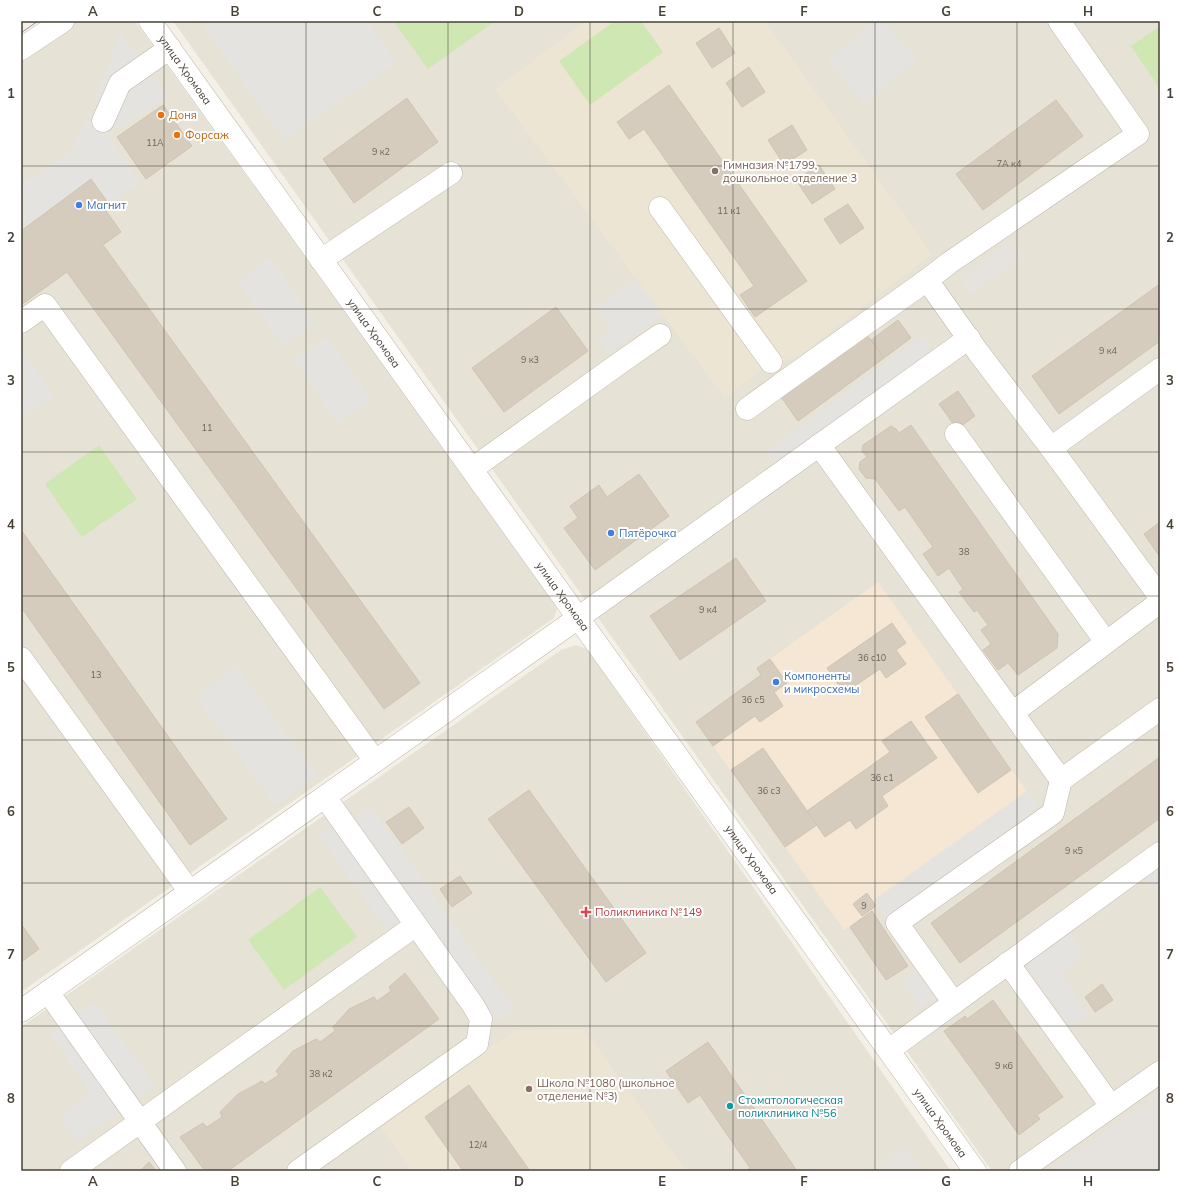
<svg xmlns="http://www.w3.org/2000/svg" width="1181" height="1192" font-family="Mulish,sans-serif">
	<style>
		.residential { fill: #e7e2d6 }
		.commercial { fill: #f5e7d4 }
		.industrial { fill: #e6e2dd }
		.education { fill: #ece5d3 }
		.green { fill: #cfe7b2 }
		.parking { fill: #e5e3e0 }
		.building { fill: #d5ccbe; stroke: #d0c4b1 }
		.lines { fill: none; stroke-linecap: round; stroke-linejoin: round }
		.minor-casing { stroke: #bfb8ab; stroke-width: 23 }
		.minor { stroke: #fff; stroke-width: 22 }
		.tram { stroke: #979797; stroke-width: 1 }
		.grid { fill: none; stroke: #474137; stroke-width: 1; stroke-opacity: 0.55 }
		.food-dot { fill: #e8710a; stroke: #fff; stroke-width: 1.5 }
		.education-dot { fill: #8d6e63; stroke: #fff; stroke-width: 1.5 }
		.shop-dot { fill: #3f7fe0; stroke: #fff; stroke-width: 1.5 }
		.health-dot { fill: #e0444e; stroke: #fff; stroke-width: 1.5 }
		.culture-dot { fill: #0f9aa8; stroke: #fff; stroke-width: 1.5 }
		.labels { text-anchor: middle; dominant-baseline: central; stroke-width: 4; stroke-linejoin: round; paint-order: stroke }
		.number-label { font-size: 9px; fill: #6a6459 }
		.street-label { font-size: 11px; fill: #474137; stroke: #fff }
		.food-label { font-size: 11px; fill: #c56008; stroke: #fff; text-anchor: start }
		.education-label { font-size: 11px; fill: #785e54; stroke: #fff; text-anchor: start }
		.shop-label { font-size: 11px; fill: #366cbe; stroke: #fff; text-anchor: start }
		.health-label { font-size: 11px; fill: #be3a42; stroke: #fff; text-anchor: start }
		.culture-label { font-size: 11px; fill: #0d838f; stroke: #fff; text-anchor: start }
		.neatline { fill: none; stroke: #474137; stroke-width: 1.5 }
		.grid-label { font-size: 13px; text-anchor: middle; font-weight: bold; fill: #474137 }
	</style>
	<rect width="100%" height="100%" fill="#f4f0e8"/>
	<g class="residential">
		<path d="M71 21H135L552 601 557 609 554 618 21 992V57Z"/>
		<path d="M173 21H1160V1171H992Z"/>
		<path d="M576 645 587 649 951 1171H21V1027L561 650Z"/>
	</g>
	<path class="commercial" d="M878 582 1027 791 874 900 878 906 844 930 696 722 761 675 757 668Z"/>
	<g class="industrial">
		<path d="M1012 239 1024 256 972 295 959 278Z"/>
		<path d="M1160 1092V1171H1050Z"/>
		<path d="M905 1145 923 1171H870Z"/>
	</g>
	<g class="education">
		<path d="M586 21H765L932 254 796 358 771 362 725 398 495 89Z"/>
		<path d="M584 1029 686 1171H403L408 1167 380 1126 482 1052 516 1030Z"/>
	</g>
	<g class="green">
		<path d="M393 21H493L494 22 428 69Z"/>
		<path d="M615 21H641L663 52 590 105 559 61Z"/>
		<path d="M1160 26V89L1131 46Z"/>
		<path d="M99 445 137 499 82 537 45 484Z"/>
		<path d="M320 887 357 937 284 990 248 940Z"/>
	</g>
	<g class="parking">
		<path d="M210 21H367L396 62 284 141 203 26Z"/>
		<path d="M875 21H885L917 60 864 104 827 60Z"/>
		<path d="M121 33 167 97 118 130 94 97Z"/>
		<path d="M89 109 141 182 109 204 91 180 21 231V185L72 149Z"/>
		<path d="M271 258 316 322 283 346 238 282Z"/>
		<path d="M636 278 663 315 608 353 598 339 610 330 595 307Z"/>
		<path d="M922 336 934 354 779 467 767 450Z"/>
		<path d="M327 337 372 400 338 424 293 360Z"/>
		<path d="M21 350 55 396 21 416Z"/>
		<path d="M236 666 317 775 275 805 196 697Z"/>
		<path d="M1027 791 1039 807 887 918 874 900Z"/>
		<path d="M371 806 515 1011 496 1021 354 818Z"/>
		<path d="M338 822 404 917 386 930 319 835Z"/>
		<path d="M1160 863V885L1152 891 1141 877Z"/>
		<path d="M1068 930 1086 955 1060 973 1088 1014 1070 1027 1024 961Z"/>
		<path d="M917 969 936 997 920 1008 900 980Z"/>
		<path d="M95 1002 155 1086 77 1142 59 1117 91 1093 50 1034Z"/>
	</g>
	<g class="building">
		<path d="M719 28 735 53 712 68 696 43Z"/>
		<path d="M749 67 765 92 742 107 726 83Z"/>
		<path d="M669 85 807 281 755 317 740 295 754 286 644 129 629 139 617 122Z"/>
		<path d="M407 98 438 142 354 203 323 159Z"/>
		<path d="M1056 100 1083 136 983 210 956 174Z"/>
		<path d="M163 105 192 146 146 179 117 137Z"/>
		<path d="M792 125 807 150 784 165 768 140Z"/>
		<path d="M819 165 835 189 812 204 796 180Z"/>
		<path d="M91 179 109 204 104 208 121 232 103 245 420 683 384 709 67 272 21 305V231Z"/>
		<path d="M848 204 864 228 840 244 824 219Z"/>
		<path d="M1160 284V341L1059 414 1032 376Z"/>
		<path d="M556 307 588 351 504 412 472 368Z"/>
		<path d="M898 320 911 338 884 358 871 340Z"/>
		<path d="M867 335 884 358 798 421 781 397Z"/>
		<path d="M958 391 975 416 957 429 939 404Z"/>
		<path d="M911 425 1058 634 1057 648 1018 675 1008 663 998 670 983 650 991 644 981 630 988 625 977 610 974 612 959 592 963 589 949 568 938 576 923 554 933 547 905 507 899 511 875 479 866 478 859 469 860 462 867 457 862 451 863 445 891 426 896 429 899 433Z"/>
		<path d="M639 474 669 516 595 570 564 528 578 518 570 506 599 485 607 497Z"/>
		<path d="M1160 522V557L1144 534Z"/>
		<path d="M21 530 227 819 190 845 21 607Z"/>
		<path d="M736 558 766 601 680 660 650 616Z"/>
		<path d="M892 623 906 643 896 650 906 664 886 678 880 669 844 693 827 668Z"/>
		<path d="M770 659 787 683 774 692 783 706 760 722 755 716 713 746 696 722 761 675 757 668Z"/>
		<path d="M958 694 1011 770 978 793 925 717Z"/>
		<path d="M911 721 937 758 882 796 888 806 856 829 850 820 825 837 807 811 890 752 882 741Z"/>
		<path d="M763 748 817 825 785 847 731 770Z"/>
		<path d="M1160 757V818L960 963 931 923Z"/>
		<path d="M529 790 646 953 606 982 488 819Z"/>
		<path d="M409 807 424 828 402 844 386 822Z"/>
		<path d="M460 876 472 893 452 907 440 889Z"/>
		<path d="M867 893 876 906 862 916 853 904Z"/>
		<path d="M872 911 908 966 886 980 850 927Z"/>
		<path d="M21 924 39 949 21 962Z"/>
		<path d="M405 973 439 1019 228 1171H205L180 1137 203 1123 207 1127 222 1117 220 1112 238 1094 262 1081 265 1084 279 1075 276 1071 293 1051 316 1039 320 1042 335 1031 333 1027 349 1009 374 997 377 1001 391 991 389 987Z"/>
		<path d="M1102 984 1113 1000 1095 1012 1085 997Z"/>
		<path d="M993 1000 1063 1097 1037 1115 1040 1119 1019 1135 944 1031 965 1016 967 1019Z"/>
		<path d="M708 1042 754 1108 797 1171H746L750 1168 700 1095 688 1103 666 1071Z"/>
		<path d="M469 1085 530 1171H463L425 1117Z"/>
		<path d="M149 1162 156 1171H140Z"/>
	</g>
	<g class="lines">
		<defs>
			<g id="minor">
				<path id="s1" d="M150 21 975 1171"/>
				<path d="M21 49 63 21"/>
				<path d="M103 121 120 83 170 48"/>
				<path d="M660 208 771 362"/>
				<path d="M321 260 451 173"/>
				<path d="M927 280 978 352 1051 448 1160 597"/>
				<path d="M21 322 45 305 375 761"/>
				<path d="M747 409 784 382 927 280 949 263 1138 134 1059 21"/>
				<path d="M956 434 1106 642"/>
				<path d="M819 445 1061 780"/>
				<path d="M1051 448 1160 369"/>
				<path d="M472 469 617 365 660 335"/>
				<path d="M21 658 190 892"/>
				<path d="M1019 708 1160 602"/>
				<path d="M1008 963 1111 1106"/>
				<path d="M48 992 175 1171"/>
				<path d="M954 1003 897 923 1053 813 1061 780 1160 709"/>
				<path d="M21 1011 578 618 969 338"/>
				<path d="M889 1050 1160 853"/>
				<path d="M71 1171 416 925"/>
				<path d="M298 1171 477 1044 481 1019 473 1005 325 797"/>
				<path d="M1020 1171 1160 1072"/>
			</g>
		</defs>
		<use href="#minor" class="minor-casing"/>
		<use href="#minor" class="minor"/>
		<path class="tram" d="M21 33 38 21"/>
	</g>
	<path class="grid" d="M164 21V1171M306 21V1171M448 21V1171M590 21V1171M733 21V1171M875 21V1171M1017 21V1171M21 166H1160M21 309H1160M21 452H1160M21 596H1160M21 740H1160M21 883H1160M21 1026H1160"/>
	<g class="food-dot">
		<circle cx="161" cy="115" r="4"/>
		<circle cx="177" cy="135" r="4"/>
	</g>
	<g class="education-dot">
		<circle cx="715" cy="171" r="4"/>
		<circle cx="529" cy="1089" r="4"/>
	</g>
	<g class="shop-dot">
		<circle cx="79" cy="205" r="4"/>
		<circle cx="611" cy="533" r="4"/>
		<circle cx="776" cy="682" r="4"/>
	</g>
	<path class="health-dot" d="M584 906h4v4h4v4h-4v4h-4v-4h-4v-4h4z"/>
	<circle class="culture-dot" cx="730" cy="1106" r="4"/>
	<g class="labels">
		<g class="number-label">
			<text x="155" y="142">11А</text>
			<text x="381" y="151">9 к2</text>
			<text x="1009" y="163">7А к4</text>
			<text x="729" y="210">11 к1</text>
			<text x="1108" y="350">9 к4</text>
			<text x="530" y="359">9 к3</text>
			<text x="207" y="427">11</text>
			<text x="964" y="551">38</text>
			<text x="708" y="609">9 к4</text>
			<text x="872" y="657">36 с10</text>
			<text x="96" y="674">13</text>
			<text x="753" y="699">36 с5</text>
			<text x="882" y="777">36 с1</text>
			<text x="769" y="790">36 с3</text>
			<text x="1074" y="850">9 к5</text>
			<text x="864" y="905">9</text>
			<text x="1004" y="1065">9 к6</text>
			<text x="321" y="1073">38 к2</text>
			<text x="478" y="1144">12/4</text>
		</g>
		<g class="street-label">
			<text stroke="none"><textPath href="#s1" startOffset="60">улица Хромова</textPath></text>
			<text stroke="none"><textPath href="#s1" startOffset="384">улица Хромова</textPath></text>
			<text stroke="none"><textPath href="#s1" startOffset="708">улица Хромова</textPath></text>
			<text stroke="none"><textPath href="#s1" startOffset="1032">улица Хромова</textPath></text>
			<text stroke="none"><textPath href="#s1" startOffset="1356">улица Хромова</textPath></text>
		</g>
		<g class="food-label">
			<text x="169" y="115">Доня</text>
			<text x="185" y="135">Форсаж</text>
		</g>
		<g class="education-label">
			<text x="723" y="165">Гимназия №1799,<tspan x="723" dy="13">дошкольное отделение 3</tspan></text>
			<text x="537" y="1083">Школа №1080 (школьное<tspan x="537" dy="13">отделение №3)</tspan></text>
		</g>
		<g class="shop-label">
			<text x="87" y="205">Магнит</text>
			<text x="619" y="533">Пятёрочка</text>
			<text x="784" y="676">Компоненты<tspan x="784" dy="13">и микросхемы</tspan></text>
		</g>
		<g class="health-label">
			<text x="595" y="912">Поликлиника №149</text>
		</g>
		<g class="culture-label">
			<text x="738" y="1100">Стоматологическая<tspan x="738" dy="13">поликлиника №56</tspan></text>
		</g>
	</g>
	<rect width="1181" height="1192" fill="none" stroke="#ffffff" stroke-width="44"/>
	<rect x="22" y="22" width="1137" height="1148" class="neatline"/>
	<g class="grid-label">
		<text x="93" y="16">A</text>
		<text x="235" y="16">B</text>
		<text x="377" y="16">C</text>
		<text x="519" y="16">D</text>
		<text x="662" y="16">E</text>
		<text x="804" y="16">F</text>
		<text x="946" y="16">G</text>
		<text x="1088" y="16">H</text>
		<text x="11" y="98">1</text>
		<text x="1170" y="98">1</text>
		<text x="11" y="242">2</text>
		<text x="1170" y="242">2</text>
		<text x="11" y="385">3</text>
		<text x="1170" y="385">3</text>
		<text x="11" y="529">4</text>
		<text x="1170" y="529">4</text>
		<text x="11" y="672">5</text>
		<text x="1170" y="672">5</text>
		<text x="11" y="816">6</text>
		<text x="1170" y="816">6</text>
		<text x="11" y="959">7</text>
		<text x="1170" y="959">7</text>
		<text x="11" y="1103">8</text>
		<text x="1170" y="1103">8</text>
		<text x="93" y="1186">A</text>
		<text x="235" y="1186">B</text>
		<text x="377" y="1186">C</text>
		<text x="519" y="1186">D</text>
		<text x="662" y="1186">E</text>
		<text x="804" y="1186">F</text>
		<text x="946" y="1186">G</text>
		<text x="1088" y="1186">H</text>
	</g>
</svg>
